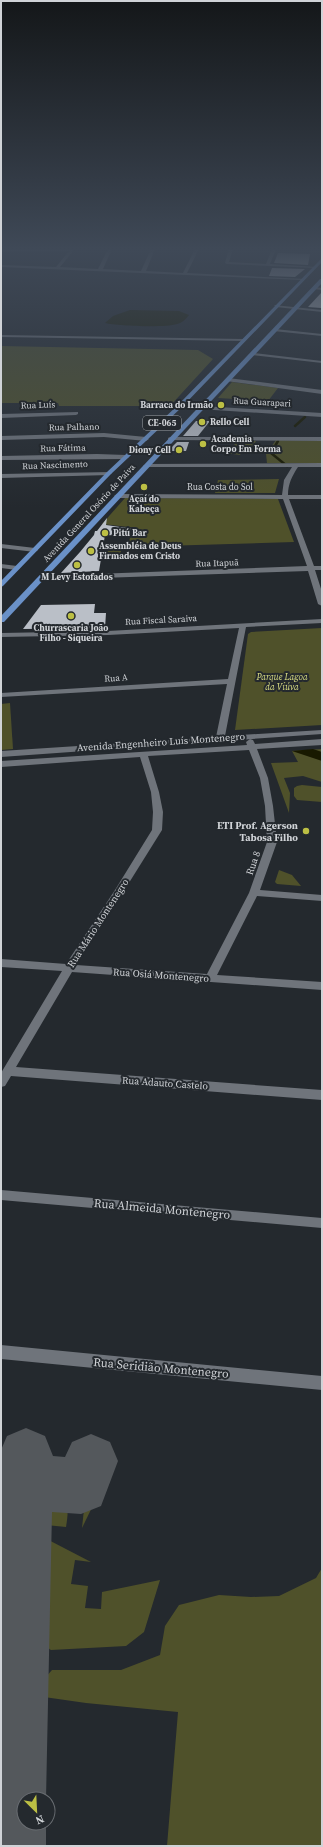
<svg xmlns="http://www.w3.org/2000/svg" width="323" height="1847" font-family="'Source Serif 4',serif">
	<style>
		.green { fill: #4f512a }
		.water { fill: #181900 }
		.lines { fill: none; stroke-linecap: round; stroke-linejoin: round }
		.stream { stroke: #181900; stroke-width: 2.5 }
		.taxiway { fill: #54585c; fill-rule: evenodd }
		.building { fill: #babfc7 }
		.street { fill: #6f747b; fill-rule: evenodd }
		.secondary { fill: #6f747b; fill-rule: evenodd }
		.primary { fill: #6a91c8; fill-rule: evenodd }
		.poi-dot { fill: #bcbf44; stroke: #24292e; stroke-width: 1.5 }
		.labels { text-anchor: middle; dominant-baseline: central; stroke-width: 4; stroke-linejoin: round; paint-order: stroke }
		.far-street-label { font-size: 9px; fill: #d0d3d7; stroke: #24292e }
		.far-poi-label { font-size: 9px; font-weight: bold; fill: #d0d3d7; stroke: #24292e; text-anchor: start }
		.shield { fill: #24292e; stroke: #9ca0a4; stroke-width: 1 }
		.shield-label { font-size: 9px; font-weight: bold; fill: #d0d3d7 }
		.far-park-label { font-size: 9px; font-style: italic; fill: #dade83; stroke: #24292e }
		.street-label { font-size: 10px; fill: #d0d3d7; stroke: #24292e }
		.poi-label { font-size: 10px; font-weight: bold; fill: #d0d3d7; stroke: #24292e; text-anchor: end }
		.near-street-label { font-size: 12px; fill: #d0d3d7; stroke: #24292e }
	</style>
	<rect width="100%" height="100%" fill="#24292e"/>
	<g class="green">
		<path d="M1 346 198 350 213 359 170 406H59L58 403H1Z"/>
		<path d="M232 382 278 388 268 401 218 398Z"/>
		<path d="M276 440 322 441V463H267L266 454Z"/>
		<path d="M218 441H256L250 450 242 451 240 455 211 451 215 448 228 450 235 444Z"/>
		<path d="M279 479 275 493H215L218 480Z"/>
		<path d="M125 498 278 499 294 542 128 547 131 533H136L138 528 102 524Z"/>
		<path d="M121 547V557L103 555 104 548Z"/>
		<path d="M322 628V725L235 730 248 634 251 632Z"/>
		<path d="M10 703 13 749 1 750V704Z"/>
		<path d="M322 749V782L303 776 284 778 290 793 289 813 271 763 298 762 292 751Z"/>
		<path d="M302 785 322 787V802L297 800 294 796V788L297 786Z"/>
		<path d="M279 870 292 875 301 886 277 884 275 882Z"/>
		<path d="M93 1490 100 1491 82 1528 85 1500 88 1493Z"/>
		<path d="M43 1495C68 1498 70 1502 66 1527L36 1524 37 1498Z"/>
		<path d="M1 1502C12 1511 19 1538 11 1550L1 1549Z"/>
		<path d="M37 1534 91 1562 75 1560 71 1584 88 1586 85 1608 101 1609 102 1592 160 1580 144 1632 126 1646 51 1650 31 1637Z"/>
		<path d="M1 1564 6 1568 9 1580 1 1801Z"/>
		<path d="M322 1568V1846H167L178 1712 86 1703 30 1695 52 1670H121L160 1655 165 1626 179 1605 219 1595 251 1597 279 1596 316 1578Z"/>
	</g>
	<g class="water">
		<path d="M130 310 179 311 189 315C186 319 182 323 177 324 165 328 117 326 105 323L113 316Z"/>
		<path d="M313 749 322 752V761L292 751Z"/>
	</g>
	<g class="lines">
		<g class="stream">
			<path d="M295 426 305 417"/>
			<path d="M278 441 271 453 287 466"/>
		</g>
		<path class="taxiway" d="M26 1428 45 1436 53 1456 65 1457 72 1442 91 1434 110 1442 118 1461 101 1506 81 1514 52 1512 46 1799H24V1823H46V1846H1V1450L7 1436Z"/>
	</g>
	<g class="building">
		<path d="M278 253 310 254 308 265 274 263Z"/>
		<path d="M272 268 305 269 295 277 269 276Z"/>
		<path d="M322 292 321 308 308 307Z"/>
		<path d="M196 421H210L198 436H183Z"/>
		<path d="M177 442H189L186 451H168Z"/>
		<path d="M107 518 106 525 134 529 133 536 105 535 99 571 61 573 80 552 94 535 95 531H97Z"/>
		<path d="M95 604 94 613H106L105 628 23 629 41 605Z"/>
	</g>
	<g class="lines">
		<g class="street">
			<path d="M88 249 74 250 60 267 98 269 108 249H112L103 269 141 271 151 249H155L146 271 183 273 195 249H199L187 273 305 279 303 280 1 267V265L56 267 69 251 1 252V250Z"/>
			<path d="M229 249H233L229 262 266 264 272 249H276L270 264 317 267 315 268 227 264 225 263Z"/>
			<path d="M315 287 322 288V290L313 289Z"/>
			<path d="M275 329 322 334V336L273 331Z"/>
			<path d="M1 335 243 339 245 340 243 341 1 337Z"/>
			<path d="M253 353 322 361V363L251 355Z"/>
			<path d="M228 378 322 390V394L226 381Z"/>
			<path d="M201 406 322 413V417L199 409 198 408Z"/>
			<path d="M78 412V414L76 415 1 418V414Z"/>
			<path d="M104 433 146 437 149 439 146 441 104 437 1 440V436Z"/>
			<path d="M170 437H322V441L168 440V438Z"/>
			<path d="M97 454 126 455 129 457 126 459 1 460V456Z"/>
			<path d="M322 463V467H298C292 476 288 484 288 495H322V499H289L314 566H322V570H315L322 592V606L318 604 308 571 41 580 38 578 41 576 307 566 283 499 117 498 114 496 117 494 282 495 284 480 292 467H144L143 466 146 464Z"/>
			<path d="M111 472 112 473 109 475 1 478V474Z"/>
			<path d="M1 544 35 548 38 550 35 552 1 548Z"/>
			<path d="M1 564 17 566 20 568 17 570 1 568Z"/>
			<path d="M322 619V623L246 627 225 736 322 730V734L1 757V751L216 737 227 684 1 697V693L228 679 239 628 108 635 1 637V633L108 631Z"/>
			<path d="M250 739 253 740 255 744 322 739V745L257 749 268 778 273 806 277 842 260 890 322 895V901L257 896 217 975 322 982V990L72 972 16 1067 322 1090V1100L11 1076 5 1086 1 1087V1073L62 971 1 967V959L66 964 115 890 152 830 153 812 151 792 140 757 1 767V761L247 745 246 742ZM249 750 260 778 265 806 267 842 249 893 207 974 76 965 122 894 162 830 163 812 159 792 148 756Z"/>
			<path d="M1 1190 322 1218V1228L1 1200Z"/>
			<path d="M1 1345 322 1376V1390L1 1359Z"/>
		</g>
		<path class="secondary" d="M274 305 322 310V312L276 307Z"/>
		<g class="primary">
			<path d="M321 259H322V262L182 407 111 474 3 586 1 587V581L107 472 178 405Z"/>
			<path d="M320 279H322V283L4 622H1V616Z"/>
		</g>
	</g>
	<linearGradient id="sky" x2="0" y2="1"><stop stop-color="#141719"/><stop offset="0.49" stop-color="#3f4957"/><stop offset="1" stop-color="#3f4957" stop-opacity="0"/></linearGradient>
	<rect width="323" height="508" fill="url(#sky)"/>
	<g class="poi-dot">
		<circle cx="221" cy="405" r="4"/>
		<circle cx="202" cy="422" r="4"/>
		<circle cx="203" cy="444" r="4"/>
		<circle cx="179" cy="450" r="4"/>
		<circle cx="144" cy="487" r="4"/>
		<circle cx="105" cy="533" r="4"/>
		<circle cx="91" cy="551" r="4"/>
		<circle cx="77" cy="565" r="4"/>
		<circle cx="71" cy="616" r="4"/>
		<circle cx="306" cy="831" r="4"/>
	</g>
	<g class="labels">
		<g class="far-street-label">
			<text transform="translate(262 402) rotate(3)">Rua Guarapari</text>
			<text transform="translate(38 405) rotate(-2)">Rua Luís</text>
			<text transform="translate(74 427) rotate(-1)">Rua Palhano</text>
			<text transform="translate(63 448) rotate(-1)">Rua Fátima</text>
			<text transform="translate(55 465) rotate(-2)">Rua Nascimento</text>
			<text x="220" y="487">Rua Costa do Sol</text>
			<text transform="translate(89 513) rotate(-47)">Avenida General Osório de Paiva</text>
			<text transform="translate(217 563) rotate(-2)">Rua Itapuã</text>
			<text transform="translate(161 620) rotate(-3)">Rua Fiscal Saraiva</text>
			<text transform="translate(116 678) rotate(-4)">Rua A</text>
		</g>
		<g class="far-poi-label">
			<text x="213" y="405" text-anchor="end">Barraca do Irmão</text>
			<text x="210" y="422">Rello Cell</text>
			<text x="211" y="439">Academia<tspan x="211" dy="10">Corpo Em Forma</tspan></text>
			<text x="171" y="450" text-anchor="end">Diony Cell</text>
			<text x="144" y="499" text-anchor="middle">Açaí do<tspan x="144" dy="10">Kabeça</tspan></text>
			<text x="113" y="533">Pitú Bar</text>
			<text x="99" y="546">Assembléia de Deus<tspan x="99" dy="10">Firmados em Cristo</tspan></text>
			<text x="77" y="577" text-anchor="middle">M Levy Estofados</text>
			<text x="71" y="628" text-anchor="middle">Churrascaria João<tspan x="71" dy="10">Filho - Siqueira</tspan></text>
		</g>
		<rect class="shield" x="143" y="416" width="38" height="14" rx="3"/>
		<g class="shield-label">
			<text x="162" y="423">CE-065</text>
		</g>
		<g class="far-park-label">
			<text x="282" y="677">Parque Lagoa<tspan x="282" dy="10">da Viúva</tspan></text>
		</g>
		<g class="street-label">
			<text transform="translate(161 742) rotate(-4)">Avenida Engenheiro Luís Montenegro</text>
			<text transform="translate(253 863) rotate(-71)">Rua 8</text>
			<text transform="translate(98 923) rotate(-57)">Rua Mário Montenegro</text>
			<text transform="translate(161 975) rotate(4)">Rua Osiá Montenegro</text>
			<text transform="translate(165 1083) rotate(4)">Rua Adauto Castelo</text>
		</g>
		<g class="poi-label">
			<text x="298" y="825">ETI Prof. Agerson<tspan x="298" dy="12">Tabosa Filho</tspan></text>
		</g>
		<g class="near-street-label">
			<text transform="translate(162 1209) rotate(5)">Rua Almeida Montenegro</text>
			<text transform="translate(161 1368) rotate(5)">Rua Seridião Montenegro</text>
		</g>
	</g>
	<rect width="323" height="1847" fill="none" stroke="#d0d3d7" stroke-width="4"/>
	<g transform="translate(36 1811) rotate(156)"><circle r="19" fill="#24292e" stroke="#696d72"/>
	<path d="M0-3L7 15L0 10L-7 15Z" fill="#bcbf44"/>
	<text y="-6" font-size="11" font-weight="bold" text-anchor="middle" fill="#d0d3d7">N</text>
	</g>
</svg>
